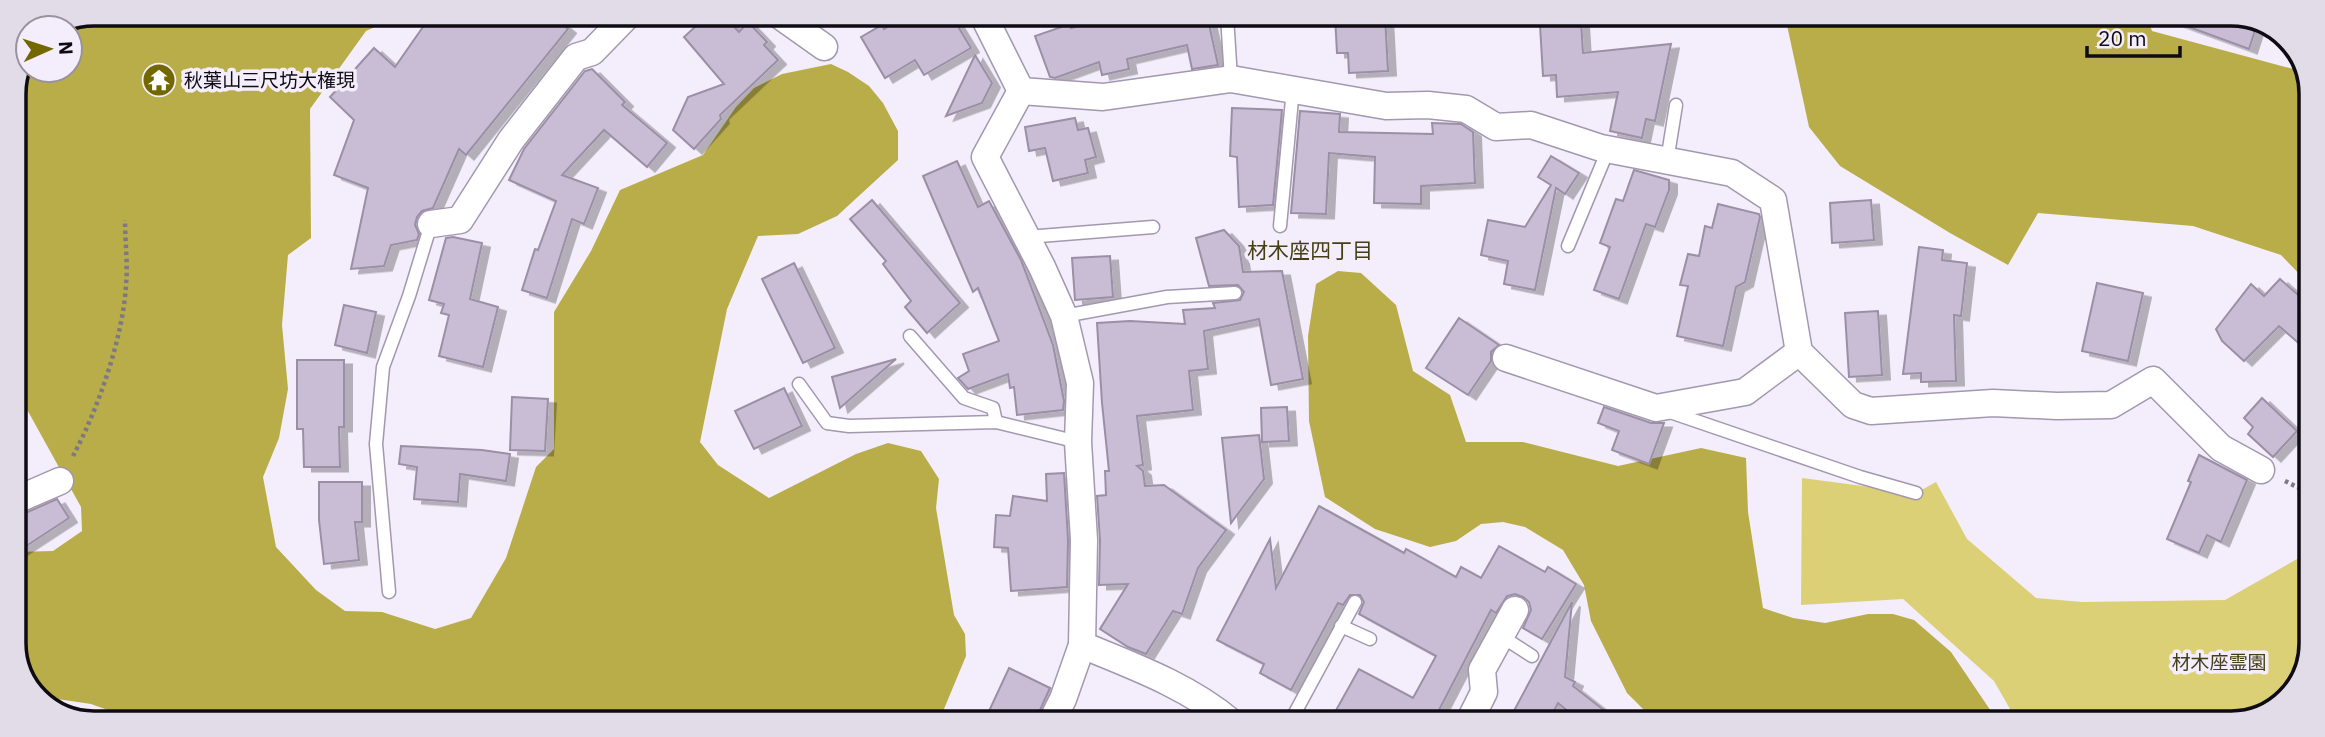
<svg xmlns="http://www.w3.org/2000/svg" width="2325" height="737" font-family="'IBM Plex Sans','Noto Sans JP',sans-serif">
	<style>
		.green { fill: #dbd075 }
		.forest { fill: #b9ad4a }
		.building { fill: #c9bdd5; stroke: #9b8fa6; stroke-width: 2; filter: url(#shadow) }
		.lines { fill: none; stroke-linecap: round; stroke-linejoin: round }
		.lane-casing { stroke: #a398af; stroke-width: 15 }
		.street-casing { stroke: #a398af; stroke-width: 29 }
		.path { stroke: #7d7883; stroke-width: 4.5; stroke-dasharray: 3.5 3.5; stroke-linecap: butt }
		.lane { stroke: #fff; stroke-width: 12 }
		.street { stroke: #fff; stroke-width: 26 }
		.labels { text-anchor: middle; dominant-baseline: central; stroke-width: 7; stroke-linejoin: round; paint-order: stroke }
		.poi-label { font-size: 19px; fill: #0f0b13; stroke: #f4edfb; text-anchor: start }
		.park-label { font-size: 19px; fill: #443f15; stroke: #f4edfb }
		.neighbourhood-label { font-size: 21px; fill: #433e15; stroke: #f4edfb }
		.rim { fill: none; stroke: #0f0b13; stroke-width: 3.5 }
	</style>
	<defs>
		<filter id="shadow"><feDropShadow dx="8" dy="4.5" stdDeviation="0" flood-color="#0004"/></filter>
	</defs>
	<rect width="100%" height="100%" fill="#f4edfb"/>
	<path class="green" d="M1802 478 1916 493 1936 482 1967 539 2036 598 2082 602 2225 600 2306 554 2309 547 2308 664 2280 706 2231 723H2018L1994 681 1903 599 1801 605Z"/>
	<g class="forest">
		<path d="M95 14H404L366 31 310 109 311 238 288 255 282 325 288 389 279 438 263 477 276 547 316 590 345 611 382 612 435 629 471 618 506 558 536 467 554 449V312L591 251 620 190 703 155 736 107 754 88 782 74 831 64 848 72 869 86 883 103 898 131V160L837 216 798 234 758 236 727 309 700 442 718 465 769 498 856 454 888 443 921 451 939 479 936 508 954 615 965 634 966 656 939 721 136 720 91 704 37 696 31 692 14 648V552L53 551 82 531 81 507 14 386V94L28 61V70H70V28H61Z"/>
		<path d="M1785 16 2147 17 2152 31 2293 69 2299 59 2311 89 2310 285 2281 255 2193 226 2038 213 2008 265 1950 233 1840 166 1809 127Z"/>
		<path d="M1338 271 1361 273 1396 305 1413 371 1450 395 1466 442H1523L1618 466 1701 448 1746 458 1748 512 1763 608 1793 618 1825 623 1868 614H1893L1914 620 1951 652 1999 723 1656 722 1627 693 1591 621 1584 585 1563 550 1525 527 1503 522 1481 524 1456 541 1430 547 1375 529 1325 497 1309 421 1308 336 1316 284Z"/>
	</g>
	<g class="building">
		<path d="M432 14 551 15 568 29 466 155 459 149 433 208 422 211 417 217 415 225 419 234 417 240 391 245 384 266 351 269 368 188 334 175 354 120 330 97 374 48 395 67Z"/>
		<path d="M708 15H723L739 32 748 22 767 42 764 45 778 60 720 115 721 119 694 149 673 130 688 97 724 84 684 37Z"/>
		<path d="M907 15H951L971 48 924 75 915 60 885 78 861 37 882 25 884 29Z"/>
		<path d="M1126 15H1207L1218 65 1192 69 1187 45 1127 59 1129 69 1102 75 1099 62 1055 78 1050 77 1035 36 1070 24 1071 28Z"/>
		<path d="M1335 16H1385L1388 71 1349 73 1348 53H1337Z"/>
		<path d="M2170 17H2252L2258 21 2249 49 2170 20Z"/>
		<path d="M1581 22 1583 53 1671 44 1655 121 1646 119 1642 138 1610 131 1618 92 1557 97 1556 75 1543 76 1540 25Z"/>
		<path d="M975 55 992 83 982 103 946 116Z"/>
		<path d="M592 69 625 102 622 105 667 143 647 167 604 130 562 175 598 188 584 224 572 219 547 298 522 290 535 249 538 250 556 201 509 180 524 149 585 71Z"/>
		<path d="M1232 108 1282 110 1273 205 1239 207 1237 157 1230 156Z"/>
		<path d="M1300 111 1340 114 1339 132 1433 134 1432 123 1461 124 1473 132 1475 183 1421 186V204L1374 203 1375 157 1329 153 1326 214 1291 213Z"/>
		<path d="M1075 118 1078 130 1088 128 1096 157 1085 160 1088 173 1053 181 1045 148 1029 151 1025 127Z"/>
		<path d="M1551 156 1579 173 1565 194 1556 188 1535 290 1504 284 1508 261 1481 255 1488 220 1525 227 1551 185 1538 177Z"/>
		<path d="M957 161 978 207 989 201 1021 260 1053 345 1064 401 1063 410 1017 415 1014 387 1010 388 1008 374 968 389 958 378 969 371 963 354 999 341 978 288 973 292 923 176Z"/>
		<path d="M1634 170 1669 180V190L1655 227 1646 224 1619 299 1594 290 1610 247 1600 243 1616 199 1623 201Z"/>
		<path d="M872 200 960 303 927 333 905 307 911 301 883 264 886 261 850 219Z"/>
		<path d="M1871 200 1874 240 1832 243 1830 203Z"/>
		<path d="M1718 204 1759 214 1760 217 1745 282 1736 287 1723 346 1677 336 1688 286 1680 285 1688 254 1699 256 1705 226 1712 228Z"/>
		<path d="M1224 230 1239 246 1243 272 1282 271 1303 379 1271 385 1259 319 1204 331 1208 369 1189 371 1193 410 1137 416 1143 465 1137 466 1143 471 1145 486 1164 485 1226 530 1198 568 1182 614 1173 611 1146 654 1128 647 1100 629 1128 584 1099 585 1100 540 1097 496 1106 495 1105 471H1109L1102 403 1097 323 1130 321 1185 324 1183 310 1215 308 1213 303 1240 300 1244 292 1238 285 1209 286 1196 238Z"/>
		<path d="M453 237 482 243 470 299 498 307 483 367 439 356 449 315 441 313 444 304 429 300 446 238Z"/>
		<path d="M1919 247 1943 250 1942 260 1967 263 1961 316 1954 315 1956 381 1921 382V373L1903 374Z"/>
		<path d="M1110 256 1113 297 1075 300 1072 258Z"/>
		<path d="M794 263 835 348 803 363 762 279Z"/>
		<path d="M2280 279 2305 301 2299 307 2310 316V353L2279 326 2244 361 2222 341 2216 329 2251 284 2264 296Z"/>
		<path d="M2097 283 2143 293 2128 361 2082 351Z"/>
		<path d="M344 305 376 312 367 353 335 345Z"/>
		<path d="M1878 311 1882 375 1849 377 1845 313Z"/>
		<path d="M1459 318 1499 345 1491 352V361L1468 395 1426 368Z"/>
		<path d="M896 359 840 408 832 377Z"/>
		<path d="M297 360H344V427H339L340 467H304L303 429H297Z"/>
		<path d="M784 388 802 426 754 449 735 411Z"/>
		<path d="M512 397 548 399 545 451 510 450Z"/>
		<path d="M2262 398 2297 431 2273 457 2248 434 2253 427 2244 418Z"/>
		<path d="M1287 407 1289 441 1262 442 1261 408Z"/>
		<path d="M1604 407 1651 423H1664L1649 464 1612 450 1619 431 1598 423Z"/>
		<path d="M1259 435 1264 479 1231 523 1222 438Z"/>
		<path d="M401 446 482 450 510 454 506 481 460 474 458 502 414 499 417 467 399 464Z"/>
		<path d="M2199 455 2247 480 2221 542 2207 535 2199 553 2167 539 2191 482 2188 481Z"/>
		<path d="M1064 473 1068 540 1067 587 1011 591 1008 548 994 547 996 515 1010 516 1013 496 1047 501 1046 474Z"/>
		<path d="M319 482H362V522H355L359 560 324 564 319 520Z"/>
		<path d="M57 499 69 518 14 554V518Z"/>
		<path d="M1319 506 1404 553 1406 549 1456 577 1461 567 1481 578 1499 546 1545 572 1548 567 1576 584 1542 639 1523 628 1531 610 1529 602 1523 597 1515 594 1507 596 1496 613 1491 610 1438 712 1453 722H1353L1335 712 1359 669 1413 698 1436 656 1359 614 1364 602 1360 595H1350L1343 605 1338 603 1291 690 1260 673 1264 664 1217 640 1270 539 1276 588Z"/>
		<path d="M1572 602 1565 677 1575 682 1573 686 1619 722H1581L1558 703 1548 722H1508Z"/>
		<path d="M1009 668 1050 688 1035 721H989L993 713 989 711Z"/>
	</g>
	<g class="lines">
		<defs>
			<g id="lane">
				<path d="M1227 16 1231 79"/>
				<path d="M1667 161 1676 105"/>
				<path d="M1280 226 1293 89"/>
				<path d="M1027 237 1153 227"/>
				<path d="M1568 246 1608 150"/>
				<path d="M1064 316 1167 297 1235 293"/>
				<path d="M910 336 964 398 993 408 996 422"/>
				<path d="M799 384 827 423 849 426 996 422 1078 442"/>
				<path d="M1667 411 1860 477 1916 493"/>
				<path d="M389 592 376 444 383 367 409 296 431 224"/>
				<path d="M1341 626 1370 639"/>
				<path d="M1501 636 1532 656"/>
				<path d="M1290 722 1355 602"/>
			</g>
			<g id="street">
				<path d="M779 15 824 47"/>
				<path d="M983 15 1021 91 985 157 1042 267 1064 316 1080 383 1078 442 1084 540 1082 645 1063 699 1052 721"/>
				<path d="M1021 91 1103 97 1231 79 1386 106 1428 105 1466 109 1496 127 1531 125 1601 148 1732 173 1773 200 1799 352 1853 405 1871 411 1993 403 2057 406 2111 405 2153 380 2221 448 2261 470"/>
				<path d="M431 224 460 220 511 140 576 57 592 52 628 15"/>
				<path d="M1506 358 1656 408 1745 392 1799 352"/>
				<path d="M14 501 60 481"/>
				<path d="M1082 645C1133 666 1188 686 1231 722"/>
				<path d="M1469 722 1484 692 1482 670 1515 610"/>
			</g>
		</defs>
		<use href="#lane" class="lane-casing"/>
		<use href="#street" class="street-casing"/>
		<g class="path">
			<path d="M73 456C98 409 123 338 126 285 128 264 125 241 125 220"/>
			<path d="M2285 481 2309 493"/>
		</g>
		<use href="#lane" class="lane"/>
		<use href="#street" class="street"/>
	</g>
	<defs>
		<symbol id="temple-disc" viewBox="-11 -11 22 22"><circle r="9.5" fill="#736800" stroke="#f4edfb"/><path d="M0-6L5-2H3V0L6.5 2.5H4V6H1.5V3h-3V6H-4V2.5H-6.5L-3 0V-2H-5Z" fill="#fff"/></symbol>
	</defs>
	<g fill-rule="evenodd">
		<use href="#temple-disc" x="140" y="61" width="38" height="38"/>
	</g>
	<g class="labels">
		<g class="poi-label">
			<text x="184" y="80">秋葉山三尺坊大権現</text>
		</g>
		<g class="park-label">
			<text x="2219" y="662">材木座霊園</text>
		</g>
		<g class="neighbourhood-label">
			<text x="1310" y="250">材木座四丁目</text>
		</g>
	</g>
	<path d="M0 0H2325V737H0ZM94 26H2231A68 68 0 0 1 2299 94V643A68 68 0 0 1 2231 711H94A68 68 0 0 1 26 643V94A68 68 0 0 1 94 26Z" fill="#e2dbe8" fill-rule="evenodd"/>
	<path class="rim" d="M94 26H2231A68 68 0 0 1 2299 94V643A68 68 0 0 1 2231 711H94A68 68 0 0 1 26 643V94A68 68 0 0 1 94 26Z"/>
	<g transform="translate(49 49) rotate(87)"><circle r="33" fill="#f4edfb" stroke="#98939e" stroke-width="2"/>
	<path d="M0-5L12 26L0 18L-12 26Z" fill="#736800"/>
	<text y="-10" font-size="19" font-weight="bold" text-anchor="middle" fill="#0f0b13">N</text>
	</g>
	<path d="M2087 46v10h93v-10" fill="none" stroke="#0f0b13" stroke-width="3.5"/>
	<text x="2098" y="46" font-size="21" fill="#0f0b13" stroke="#f4edfb" stroke-width="5" paint-order="stroke">20 m</text>
</svg>
